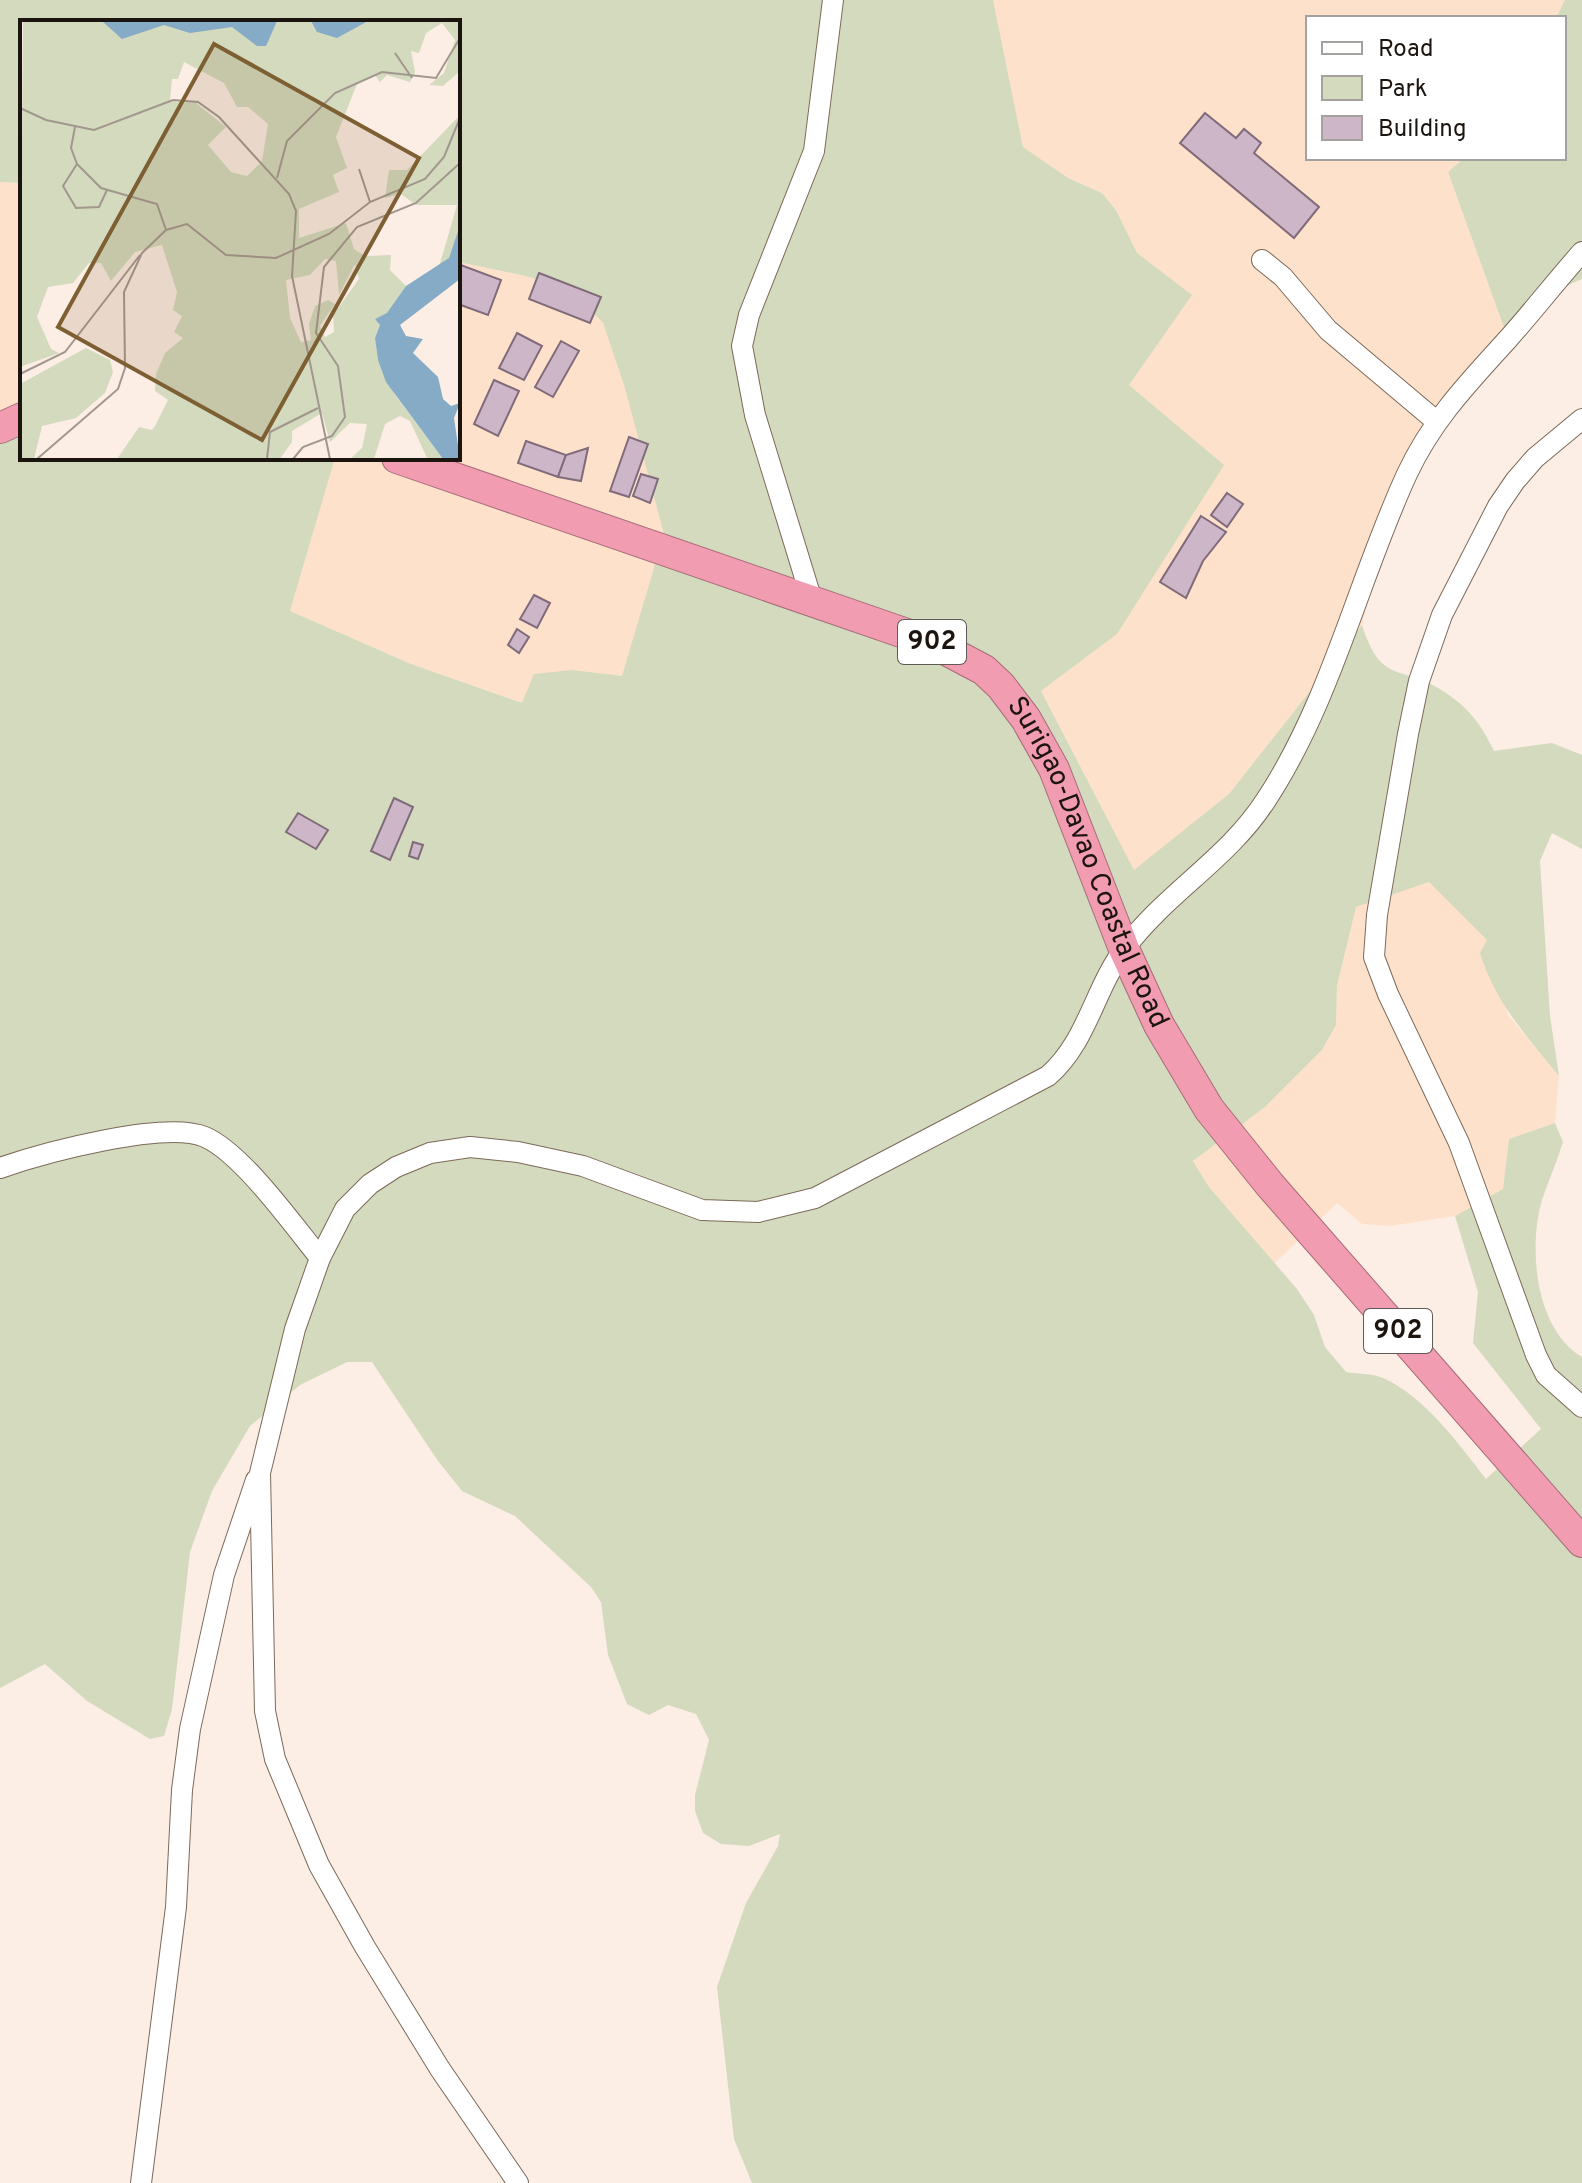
<svg xmlns="http://www.w3.org/2000/svg" width="1582" height="2183" font-family="Overpass,sans-serif">
	<style>
		.built { fill: #fee1cb }
		.green { fill: #d3dabd }
		.building { fill: #cdb6c7; stroke: #806b7a; stroke-width: 2 }
		.lines { fill: none; stroke-linecap: round; stroke-linejoin: round }
		.minor-casing { stroke: #7c6959; stroke-width: 22 }
		.highway-casing { stroke: #a66c78; stroke-width: 32 }
		.minor { stroke: #fff; stroke-width: 20 }
		.highway { stroke: #f19cb1; stroke-width: 30 }
		.labels { text-anchor: middle; dominant-baseline: central; stroke-width: 8; stroke-linejoin: round; paint-order: stroke }
		.shield { fill: #fff; stroke: #605a56; stroke-width: 2 }
		.shield-label { font-size: 26px; font-weight: bold; fill: #1c140e }
		.street-label { font-size: 28px; fill: #1c140e; stroke: #fff }
		.inset-road { fill: none; stroke: #a2978e; stroke-width: 2 }
		.view { fill: #7d5f33; fill-opacity: 0.15; stroke: #7d5f33; stroke-width: 4 }
		.inset-edge { fill: none; stroke: #1c140e; stroke-width: 4 }
	</style>
	<rect width="100%" height="100%" fill="#fceee4"/>
	<g class="built">
		<path d="M993 0H1565L1556 18H1308V158H1464L1448 172 1511 347 1439 426 1378 562 1362 625 1229 794 1134 871 1041 691 1117 634 1223 465 1129 385 1191 295 1137 253 1116 210 1102 193 1068 178 1023 147Z"/>
		<path d="M0 182 22 183V422L0 429Z"/>
		<path d="M458 262 526 276 575 293 603 323 624 385 664 534 622 677 572 670 523 703 411 664 290 611 335 458H458Z"/>
		<path d="M1430 881 1488 940 1508 1015 1559 1076 1555 1123 1509 1139 1503 1189 1455 1216 1390 1226 1362 1224 1337 1203 1274 1264 1209 1187 1193 1161 1265 1107 1322 1050 1336 1025 1337 986 1356 907Z"/>
	</g>
	<g class="green">
		<path d="M0 0H993L1023 147 1068 178 1102 193 1116 210 1137 253 1192 295 1129 385 1224 465 1117 634 1041 691 1134 870 1229 794 1362 625C1381 686 1402 664 1443 691 1468 707 1481 724 1494 751L1552 743 1582 755V849L1552 833 1540 861 1550 1016 1559 1076C1527 1037 1495 1002 1480 953L1487 940 1429 882 1356 907 1337 986 1336 1025 1322 1050 1265 1107 1193 1161 1209 1187 1297 1289 1314 1315 1325 1347 1346 1372C1357 1374 1372 1373 1383 1378 1425 1397 1458 1443 1486 1479L1541 1429 1473 1343 1478 1292 1455 1216 1503 1189 1509 1139 1555 1123 1563 1142C1557 1162 1548 1181 1542 1200 1528 1248 1535 1329 1582 1357V2183H752L734 2139 717 1987 746 1903 778 1846 780 1834 749 1846 721 1844 703 1833 695 1811V1795L709 1740 696 1714 668 1705 649 1715 627 1704 608 1655 601 1602 591 1587 515 1516 462 1491 438 1461 372 1362H347L300 1385 250 1426 212 1491 190 1552 172 1709 164 1736 150 1739 87 1701 45 1664 0 1688V429L22 422V458H335L290 611 411 664 522 703 534 674 572 670 622 676 664 534 624 385 603 323 575 293 526 276 458 262V22H22V183L0 182Z"/>
		<path d="M1565 0H1582V279L1566 286 1511 347 1448 172 1464 158H1564V18H1556Z"/>
	</g>
	<g class="building">
		<path d="M1205 113 1236 138 1244 129 1261 143 1254 153 1319 207 1294 238 1180 143Z"/>
		<path d="M458 264 501 280 488 315 458 304Z"/>
		<path d="M539 273 601 297 590 323 529 299Z"/>
		<path d="M517 333 542 346 524 380 499 368Z"/>
		<path d="M561 341 579 351 553 397 535 387Z"/>
		<path d="M494 380 519 391 498 436 474 424Z"/>
		<path d="M629 437 648 444 629 497 610 491Z"/>
		<path d="M526 441 566 455 558 477 518 463Z"/>
		<path d="M588 448 581 481 558 477 566 455Z"/>
		<path d="M641 474 658 479 650 503 633 496Z"/>
		<path d="M1227 493 1243 504 1227 527 1211 515Z"/>
		<path d="M1201 516 1226 532 1203 561 1186 598 1160 582Z"/>
		<path d="M534 595 550 603 537 628 520 619Z"/>
		<path d="M517 629 529 637 519 653 508 645Z"/>
		<path d="M394 798 413 807 390 860 371 851Z"/>
		<path d="M298 813 328 830 316 849 286 832Z"/>
		<path d="M413 842 423 845 418 859 409 856Z"/>
	</g>
	<g class="lines">
		<defs>
			<g id="minor">
				<path d="M1262 260 1283 277 1328 330 1436 421"/>
				<path d="M1582 419 1535 458 1515 481 1498 506 1442 615 1419 681 1408 734 1377 915 1374 957 1388 994 1459 1143 1536 1355 1546 1375 1582 1407"/>
				<path d="M813 604 755 415 742 346 749 315 814 151 833 0"/>
				<path d="M0 1168C43 1153 165 1120 205 1137 242 1153 294 1226 320 1258"/>
				<path d="M141 2183 176 1907 182 1790 190 1729 224 1575 256 1480"/>
				<path d="M518 2183 440 2069 365 1947 319 1865 275 1759 265 1711 260 1473 295 1329 320 1258 345 1209 370 1184 396 1167 430 1153 470 1147 518 1152 583 1166 702 1210 758 1212 815 1198 1048 1076C1088 1041 1094 989 1125 948 1166 893 1229 858 1266 800 1331 701 1358 580 1407 474 1432 420 1469 382 1508 339 1533 311 1557 280 1582 252"/>
			</g>
			<g id="highway">
				<path d="M0 428 22 418"/>
				<path id="s1" d="M397 458 933 643 984 670 1001 686 1026 719 1054 769 1124 949 1159 1025 1209 1109 1270 1185 1582 1542"/>
			</g>
		</defs>
		<use href="#minor" class="minor-casing"/>
		<use href="#highway" class="highway-casing"/>
		<use href="#minor" class="minor"/>
		<use href="#highway" class="highway"/>
	</g>
	<g class="labels">
		<g class="shield">
			<rect x="898" y="620" width="68" height="44" rx="6"/>
			<rect x="1364" y="1309" width="68" height="44" rx="6"/>
		</g>
		<g class="shield-label">
			<text x="932" y="642">902</text>
			<text x="1398" y="1331">902</text>
		</g>
		<g class="street-label">
			<text stroke="none"><textPath href="#s1" startOffset="846">Surigao-Davao Coastal Road</textPath></text>
		</g>
	</g>
	<g transform="translate(20 20)">
		<rect width="440" height="440" fill="#fceee4"/>
		<path d="M3 1H440V51L423 66 409 65 424 53 435 20 422 3 406 13 399 33 391 31 395 52 390 62 367 55 360 62 355 55 337 64 316 117 327 148 313 155 319 172 279 189V218L326 203 334 229 345 236 371 235 370 250 386 266 367 294 355 299 360 305 355 318 358 340 375 375 423 439 407 438 390 401 380 396 365 404 354 439H330L342 428 347 404 330 403 310 422 302 393 272 411V422L260 439H97L119 407 132 410 135 406 148 380 135 371 136 354 145 333 163 318 154 312 162 296 153 290 157 272 142 225 115 232 91 261 81 243H69L53 263 28 267 17 297 31 329 39 333 0 347ZM164 42 204 63 217 87H228L248 104 242 141 227 156 211 152 188 125 206 107 176 83 150 81 152 59H158ZM305 239 316 241 319 275 335 244 339 259 313 295 314 312 305 317 300 306 315 284 308 280 295 286 289 304 291 320 281 322 270 298 266 260 290 255ZM440 95V205L429 238 419 247 437 185H396L381 174 365 178 369 150H387ZM66 328 90 340 93 352 85 373 56 398 22 406 14 439H0V364Z" fill="#d3dabd" fill-rule="evenodd"/>
		<path d="M82 1H257L246 26H237L212 7 170 13 144 5 102 19ZM291 1H348L317 18 297 12ZM440 205V259L380 305 386 316 403 319 393 333 418 357 423 379 431 386 440 383 434 398 440 439H423L366 362 358 340 355 318 360 305 355 299 367 293 386 266 429 238Z" fill="#85abc6"/>
		<path class="inset-road" d="M375 33 392 58M0 88 26 100 74 110 153 80 178 82 199 97 269 174 276 191 272 256 310 439M55 107 51 128 57 144 81 168 137 184 146 210M57 144 43 166 56 188 79 187 87 170M339 149 350 182M257 158 267 121 315 73 362 52 416 58 440 18M0 354 45 332 120 235M17 439 98 369 105 348 104 272 122 233 146 210 167 204 206 235 256 238 309 214 350 182 405 159 424 137 440 98M247 439 250 412 298 388M273 439 283 427 312 416 325 397 318 346 296 313 304 247 337 207 396 183 440 143"/>
		<path class="view" d="M194 24 399 138 242 420 38 307Z"/>
		<rect width="440" height="440" class="inset-edge"/>
	</g>
	<rect x="1306" y="16" width="260" height="144" fill="#ffffff" stroke="#a4a19f" stroke-width="2"/>
	<rect x="1322" y="42" width="40" height="12" fill="#ffffff" stroke="#a4a19f" stroke-width="2"/>
	<text x="1378" y="56" font-size="24" fill="#1c140e">Road</text>
	<rect x="1322" y="76" width="40" height="24" fill="#d3dabd" stroke="#a4a19f" stroke-width="2"/>
	<text x="1378" y="96" font-size="24" fill="#1c140e">Park</text>
	<rect x="1322" y="116" width="40" height="24" fill="#cdb6c7" stroke="#a4a19f" stroke-width="2"/>
	<text x="1378" y="136" font-size="24" fill="#1c140e">Building</text>
</svg>
